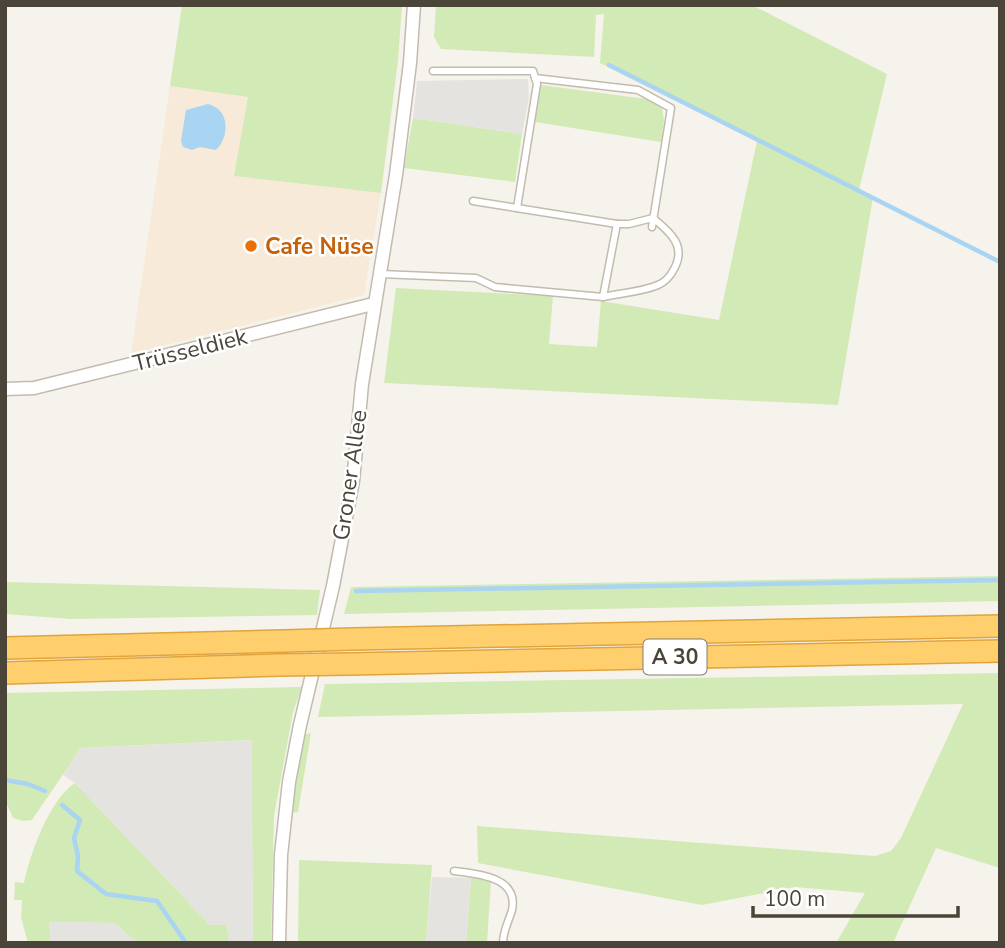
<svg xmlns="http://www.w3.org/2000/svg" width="1005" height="948" font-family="'Nunito Sans',sans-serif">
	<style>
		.commercial { fill: #f7ead8 }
		.green { fill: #d2eab5 }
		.parking { fill: #e5e3e0 }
		.water { fill: #a9d4f2 }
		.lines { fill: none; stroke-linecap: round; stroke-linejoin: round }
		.stream { stroke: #a9d4f2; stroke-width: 4.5 }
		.service-casing { stroke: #c2bbae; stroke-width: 9 }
		.minor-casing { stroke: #c2bbae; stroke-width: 15 }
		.motorway-casing { stroke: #e0a43c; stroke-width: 24 }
		.service { stroke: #fff; stroke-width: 6 }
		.minor { stroke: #fff; stroke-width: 12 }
		.motorway { stroke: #ffcf6e; stroke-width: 21 }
		.motorway-bridge-casing { stroke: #e0a43c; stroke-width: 24; stroke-linecap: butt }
		.motorway-bridge { stroke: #ffcf6e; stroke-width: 21 }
		.food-dot { fill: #e8710a; stroke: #fff; stroke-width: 2.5 }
		.labels { text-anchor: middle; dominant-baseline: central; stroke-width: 5; stroke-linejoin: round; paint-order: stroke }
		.shield { fill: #fff; stroke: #817c74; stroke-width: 2 }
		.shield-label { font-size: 21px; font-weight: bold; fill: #4b4439 }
		.food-label { font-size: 23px; font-weight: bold; fill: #c56008; stroke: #fff; text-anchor: start }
		.street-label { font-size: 23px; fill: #4b4439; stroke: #fff }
	</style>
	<rect width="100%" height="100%" fill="#f6f3ec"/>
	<path class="commercial" d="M170 86 248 97 235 176 381 193 364 295 131 354Z"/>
	<g class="green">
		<path d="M182 5H402L398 61 381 193 234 176 248 97 170 86Z"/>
		<path d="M436 5H752L887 74 859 190 873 197 838 405 384 383 396 288 553 296 549 344 597 347 601 301 719 320 757 141 600 63 604 14 596 15 594 57 441 49 434 37Z"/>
		<path d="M541 85 646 99 662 108 664 120 661 142 535 122Z"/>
		<path d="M413 118 522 134 515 182 404 168Z"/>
		<path d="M1000 576V601L344 614 351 587Z"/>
		<path d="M5 582 320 590 317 615 71 619 5 614Z"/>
		<path d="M1000 673V868L936 848 893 943H836L865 893 795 887 702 905 478 863 477 826 875 856 891 851 901 838 963 704 318 717 325 684Z"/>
		<path d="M302 687 293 712 274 816 271 943H253L251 740 81 748 32 820 23 821 13 818 5 800V693Z"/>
		<path d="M311 733 298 812 289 813 304 735Z"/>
		<path d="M75 783 210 925H227L229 943H138L114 923 50 922V943H28L21 917 22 900H14L15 882 24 883C30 854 49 800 75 783Z"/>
		<path d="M299 860 432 865 426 943H298Z"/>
		<path d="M471 878 491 880 487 943H466Z"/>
	</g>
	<g class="parking">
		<path d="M528 79 529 98 522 134 413 118 417 81Z"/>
		<path d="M252 740 253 943H229L227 925H210L75 783 63 775 81 748Z"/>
		<path d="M432 877 471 878 466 943H426Z"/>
		<path d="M49 922 114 923 138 943H50Z"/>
	</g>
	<path class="water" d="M208 104C230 109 230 137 216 150L200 147 192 150 183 147 181 141 186 110Z"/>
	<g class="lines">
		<g class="stream">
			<path d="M609 65 1000 262"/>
			<path d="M356 591 1000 580"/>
			<path d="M5 780 28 784 45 791"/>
			<path d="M62 805 80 820 74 838 78 856 77 871 106 894 157 901 186 943"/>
		</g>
		<defs>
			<g id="service">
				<path d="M433 71H533L537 84 517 208"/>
				<path d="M535 78 638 90 671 108 652 227"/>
				<path d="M473 201 617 224H629L653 218C670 232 687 246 674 269 671 275 665 282 658 285 642 292 620 293 603 297"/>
				<path d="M380 274 476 278 495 287 603 297 617 224"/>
				<path d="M454 871C476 874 519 876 512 910 509 921 503 930 503 943"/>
			</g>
			<g id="minor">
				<path d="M5 389 34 388 373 304"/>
				<path d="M279 943 281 855 289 782 300 725 333 586 353 481 362 384 396 175 410 63 414 5"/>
			</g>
			<g id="motorway">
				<path d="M354 639 1000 626"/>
				<path d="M5 648 284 641"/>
				<path d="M350 664 1000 651"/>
				<path d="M5 673 278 665"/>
			</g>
		</defs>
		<use href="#service" class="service-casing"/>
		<use href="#minor" class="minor-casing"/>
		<use href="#motorway" class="motorway-casing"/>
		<use href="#service" class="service"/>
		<use href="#minor" class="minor"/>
		<use href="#motorway" class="motorway"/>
		<defs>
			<g id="motorway-bridge">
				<path d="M284 641 354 639"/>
				<path d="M278 665 350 664"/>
			</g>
		</defs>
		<use href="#motorway-bridge" class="motorway-bridge-casing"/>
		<use href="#motorway-bridge" class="motorway-bridge"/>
	</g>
	<circle class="food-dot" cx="251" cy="246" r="7"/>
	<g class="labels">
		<rect class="shield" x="643.5" y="639.5" width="63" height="35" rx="5"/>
		<g class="shield-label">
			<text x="675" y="657">A 30</text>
		</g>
		<g class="food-label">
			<text x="265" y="246">Cafe Nüse</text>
		</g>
		<g class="street-label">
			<text transform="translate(190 350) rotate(-14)">Trüsseldiek</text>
			<text transform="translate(350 475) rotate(-82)">Groner Allee</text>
		</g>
	</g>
	<rect width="1005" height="948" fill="none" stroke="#4b4439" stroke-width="14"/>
	<path d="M753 906v10h205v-10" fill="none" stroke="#4b4439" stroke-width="3.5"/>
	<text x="764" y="906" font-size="21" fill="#4b4439" stroke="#ffffff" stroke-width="5" paint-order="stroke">100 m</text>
</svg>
